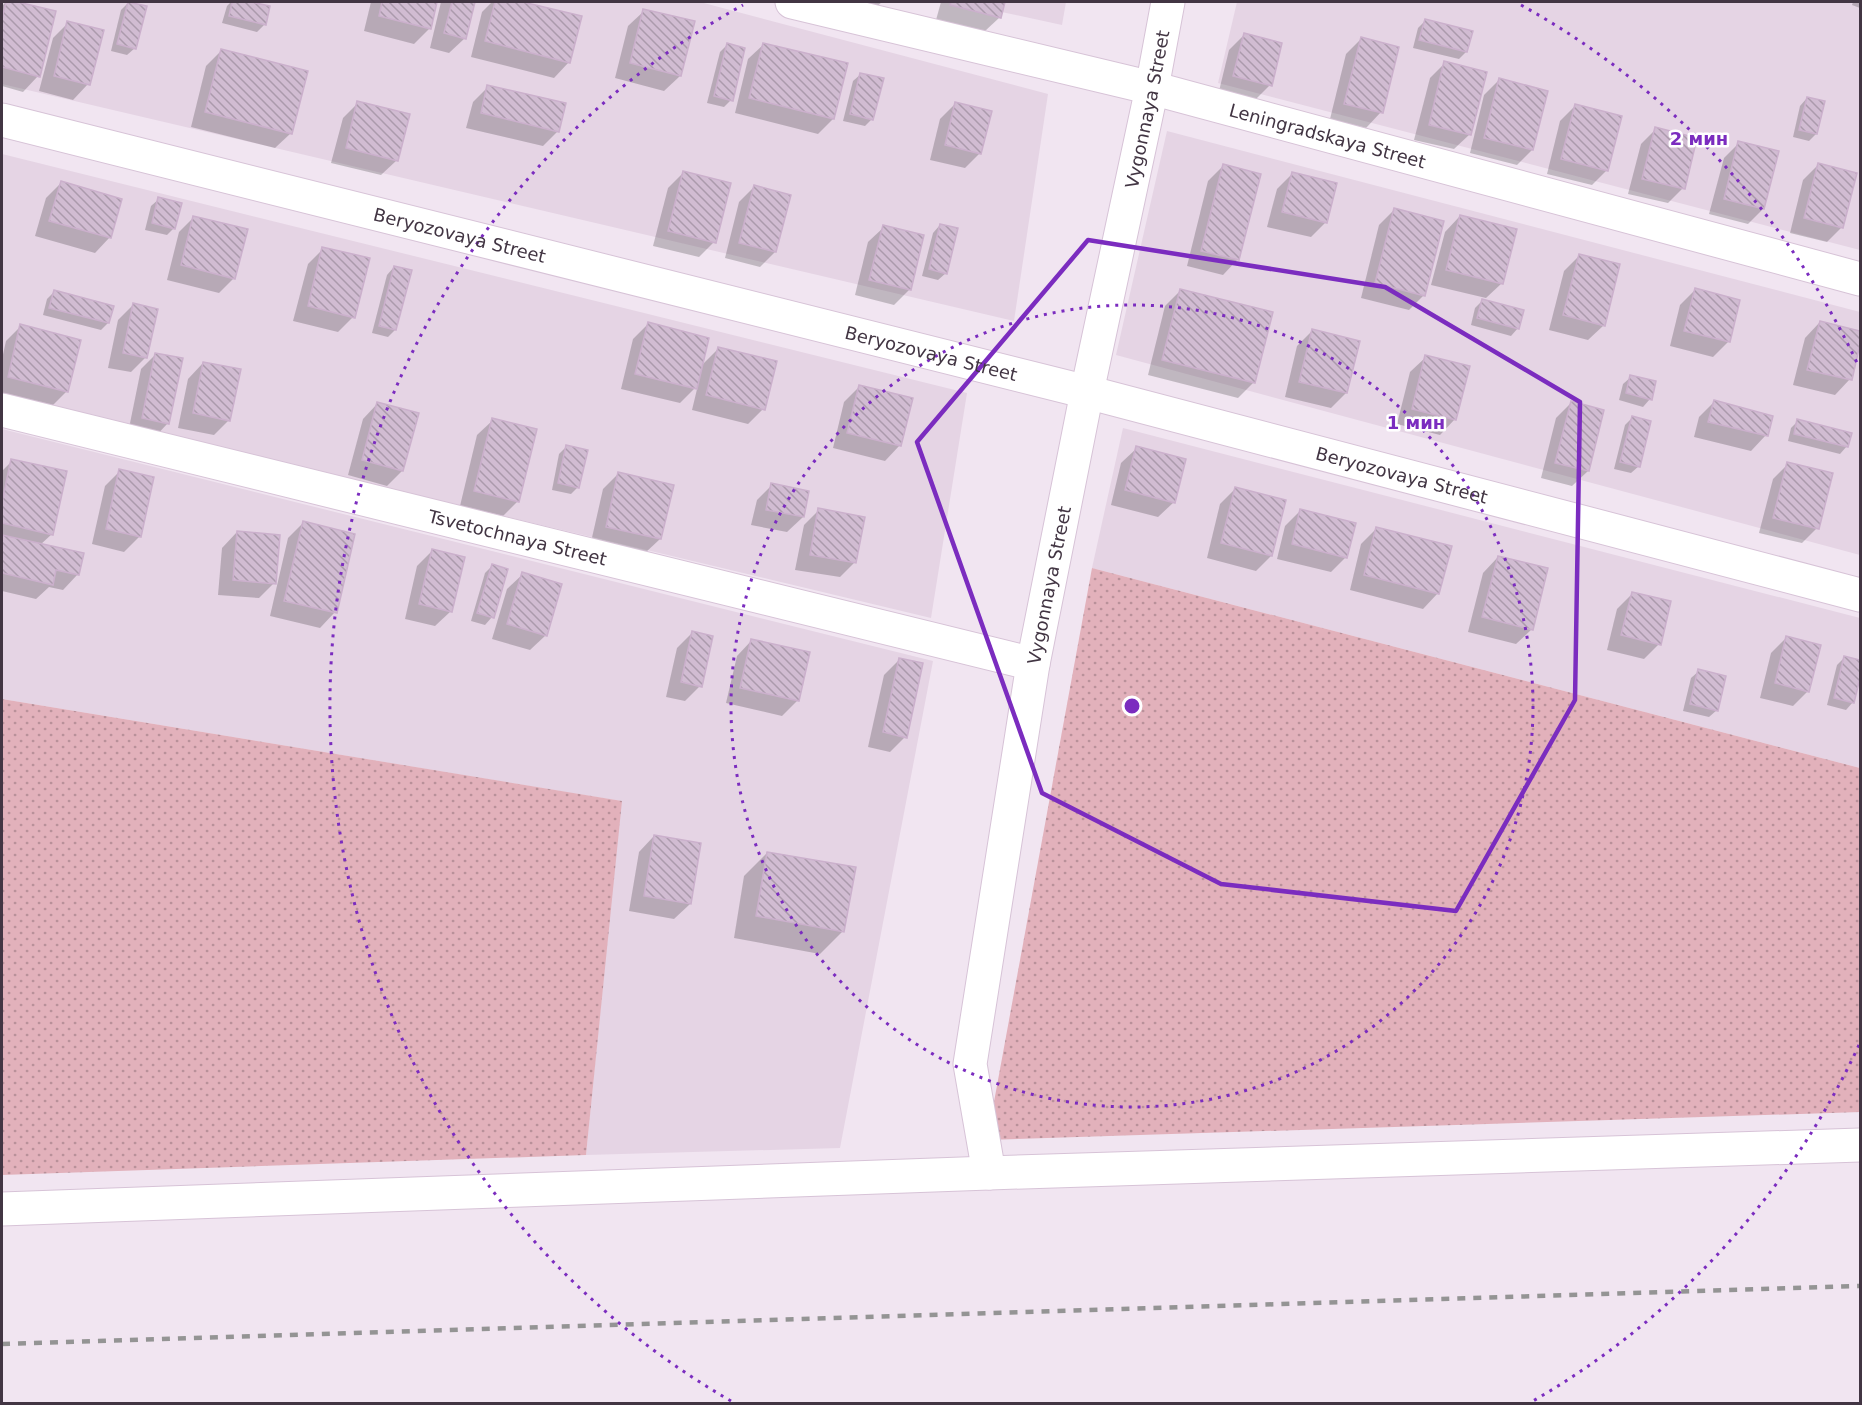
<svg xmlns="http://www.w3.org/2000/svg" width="1862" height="1405" font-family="'DejaVu Sans',sans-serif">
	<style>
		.residential { fill: #e5d4e4 }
		.green { fill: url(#green-dots) }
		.shadow { fill: #0003 }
		.building { fill: url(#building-back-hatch); stroke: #cbb0cc; stroke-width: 1.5 }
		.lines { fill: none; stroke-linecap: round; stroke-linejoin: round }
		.minor-casing { stroke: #d7c3d7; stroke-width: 35 }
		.minor { stroke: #fff; stroke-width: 33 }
		.rail { stroke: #949494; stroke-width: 4.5; stroke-dasharray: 8 8; stroke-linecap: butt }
		.marked { fill: none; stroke: #7b2cbf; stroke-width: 4.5; stroke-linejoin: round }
		.ring { fill: none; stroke: #7b2cbf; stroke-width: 3; stroke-dasharray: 3 6 }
		.labels { text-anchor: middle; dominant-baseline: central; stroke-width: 5; stroke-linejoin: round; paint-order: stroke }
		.street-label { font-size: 18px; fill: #423543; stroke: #fff }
		.centre { fill: #7b2cbf; stroke: #fff; stroke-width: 3 }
		.ring-label { font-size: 18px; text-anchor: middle; font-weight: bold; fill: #7b2cbf; stroke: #fff; stroke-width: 5; stroke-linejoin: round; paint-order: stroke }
	</style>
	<defs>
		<pattern id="green-dots" width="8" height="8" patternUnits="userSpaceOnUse" patternTransform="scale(1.5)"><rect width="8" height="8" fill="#e2b1bb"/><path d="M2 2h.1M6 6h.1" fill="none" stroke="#b9919a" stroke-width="1.8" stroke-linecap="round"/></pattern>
		<pattern id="building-back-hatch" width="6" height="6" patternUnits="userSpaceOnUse" patternTransform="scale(1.5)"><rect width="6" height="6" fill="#d1bcd2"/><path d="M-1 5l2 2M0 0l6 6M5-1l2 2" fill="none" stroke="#ab9aac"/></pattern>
	</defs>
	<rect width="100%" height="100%" fill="#f1e5f1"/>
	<g class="residential">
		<path d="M2 2H700L1048 94 1014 321 2 84Z"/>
		<path d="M955 2H1066L1062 25Z"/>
		<path d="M1237 2H1860V250L1218 83Z"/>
		<path d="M1167 131 1860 312V555L1116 355Z"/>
		<path d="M2 154 967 393 931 618 2 396Z"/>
		<path d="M1123 428 1860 618V768L1092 568Z"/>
		<path d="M2 429 933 661 840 1148 586 1155 621 801 2 699Z"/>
	</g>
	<g class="green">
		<path d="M1092 568 1860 768V1112L987 1140Z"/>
		<path d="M2 699 622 801 586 1155 2 1175Z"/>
	</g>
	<g class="shadow">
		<path d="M6 2 54 12 38 76 23 92 2 86V6Z"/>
		<path d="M231 2H257L254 4 268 7 264 25 257 32 222 23 227 6Z"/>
		<path d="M371 2H436L429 29 414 44 364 31Z"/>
		<path d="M441 2H474L465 38 449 53 430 48Z"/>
		<path d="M492 2H517L580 17 569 62 554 78 471 57 482 12Z"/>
		<path d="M855 2H882L876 7Z"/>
		<path d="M941 2H1003L1000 17 984 32 936 20Z"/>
		<path d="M1853 2H1860V8L1852 5Z"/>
		<path d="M128 3 135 48 127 55 111 51 121 10Z"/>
		<path d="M644 11 680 76 664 91 615 78 628 26Z"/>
		<path d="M1425 21 1466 52 1459 59 1413 48 1418 28Z"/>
		<path d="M68 23 88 84 73 100 39 91 53 38Z"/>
		<path d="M1244 35 1270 85 1255 100 1219 91 1229 50Z"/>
		<path d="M1361 39 1381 112 1366 128 1330 119 1346 54Z"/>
		<path d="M764 44 833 119 818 134 735 113 748 59Z"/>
		<path d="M727 45 731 100 724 107 707 103 720 52Z"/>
		<path d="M221 51 291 133 275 148 191 127 206 66Z"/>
		<path d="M1445 63 1470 134 1454 149 1414 140 1430 78Z"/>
		<path d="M861 74 872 119 865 126 843 121 853 81Z"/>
		<path d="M1499 80 1532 150 1517 165 1470 153 1484 95Z"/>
		<path d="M488 87 558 131 543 146 466 128 473 102Z"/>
		<path d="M1807 98 1816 134 1809 141 1793 137 1800 106Z"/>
		<path d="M358 103 397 160 381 175 331 163 343 118Z"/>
		<path d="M956 103 980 153 965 168 930 160 940 119Z"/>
		<path d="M1575 106 1607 170 1592 185 1547 174 1560 121Z"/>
		<path d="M1656 129 1683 188 1668 203 1628 194 1641 144Z"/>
		<path d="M1739 143 1763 209 1748 224 1709 214 1724 158Z"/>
		<path d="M1818 165 1842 227 1827 242 1790 233 1803 180Z"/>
		<path d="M1223 166 1238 259 1223 275 1187 266 1208 181Z"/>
		<path d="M683 173 714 242 699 257 653 246 668 188Z"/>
		<path d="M1292 174 1326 222 1311 237 1267 227 1277 189Z"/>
		<path d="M61 183 110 237 95 253 35 236 46 198Z"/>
		<path d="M754 187 775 252 760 267 725 258 739 202Z"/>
		<path d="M159 199 174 228 167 235 145 230 151 206Z"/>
		<path d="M1394 210 1424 295 1409 310 1361 298 1379 225Z"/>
		<path d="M1460 216 1502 283 1486 298 1431 285 1445 232Z"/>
		<path d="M194 217 234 278 219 293 167 280 179 232Z"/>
		<path d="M940 225 946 273 938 280 922 276 933 233Z"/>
		<path d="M884 227 909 290 894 305 855 295 868 242Z"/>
		<path d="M323 249 353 317 338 332 293 321 308 264Z"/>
		<path d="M1579 256 1604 325 1588 340 1549 330 1564 271Z"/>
		<path d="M394 267 395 330 388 337 372 333 387 275Z"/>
		<path d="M1695 290 1738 301 1728 342 1713 357 1670 346 1680 305Z"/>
		<path d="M1180 291 1254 382 1238 398 1148 375 1165 306Z"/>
		<path d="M54 292 108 323 101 330 43 315 47 299Z"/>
		<path d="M1482 301 1518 328 1511 336 1471 325 1475 308Z"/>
		<path d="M133 305 146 357 131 372 108 368 118 320Z"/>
		<path d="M1820 322 1860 332 1850 379 1835 395 1793 385 1805 338Z"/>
		<path d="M648 324 701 366 719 348 763 409 748 424 692 410 698 385 680 403 621 389 633 339Z"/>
		<path d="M21 326 67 391 52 406 2 394V359L6 341Z"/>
		<path d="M1312 331 1346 393 1331 408 1285 397 1297 346Z"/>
		<path d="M156 354 168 423 153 439 128 433 141 369Z"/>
		<path d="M1426 357 1455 419 1440 435 1397 424 1410 372Z"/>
		<path d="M203 363 229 420 214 435 178 428 188 379Z"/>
		<path d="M1631 377 1650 399 1643 407 1619 400 1623 384Z"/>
		<path d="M859 387 900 445 885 461 833 448 844 402Z"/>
		<path d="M1714 402 1766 435 1751 451 1694 437 1699 417Z"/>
		<path d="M378 403 402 471 387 486 348 475 363 419Z"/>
		<path d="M1571 403 1603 411 1588 471 1572 486 1541 478 1556 418Z"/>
		<path d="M1632 418 1639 466 1631 473 1614 469 1625 425Z"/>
		<path d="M493 420 518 501 503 516 460 506 477 435Z"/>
		<path d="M1798 421 1847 446 1840 454 1788 441 1791 428Z"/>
		<path d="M566 447 578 487 571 494 552 490 559 454Z"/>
		<path d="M1137 448 1174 502 1158 517 1111 505 1121 463Z"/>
		<path d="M12 461 52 534 40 545 78 574 63 590 49 587 36 599 2 591V471Z"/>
		<path d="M1788 464 1817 528 1802 543 1759 533 1773 479Z"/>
		<path d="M120 471 140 536 124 552 92 544 105 486Z"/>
		<path d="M618 474 672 486 660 539 644 554 591 542 603 489Z"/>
		<path d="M772 485 803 517 787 532 751 525 757 500Z"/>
		<path d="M1235 489 1271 556 1256 571 1207 558 1220 504Z"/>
		<path d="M819 510 855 562 840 577 795 570 804 525Z"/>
		<path d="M1301 510 1346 557 1331 572 1277 559 1285 526Z"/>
		<path d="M303 523 335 612 320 628 270 616 288 538Z"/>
		<path d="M1377 528 1438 593 1423 609 1350 590 1361 544Z"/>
		<path d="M237 532 274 583 259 598 218 595 222 548Z"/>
		<path d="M432 551 451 611 435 626 405 619 417 566Z"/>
		<path d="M1498 557 1532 629 1516 644 1468 632 1483 573Z"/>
		<path d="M492 566V617L485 625 471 621 485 573Z"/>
		<path d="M523 574 546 635 530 650 492 639 507 589Z"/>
		<path d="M1632 594 1659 644 1644 659 1607 650 1617 609Z"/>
		<path d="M692 633 700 686 685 701 666 697 677 648Z"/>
		<path d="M1786 638 1808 691 1793 706 1760 698 1771 653Z"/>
		<path d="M752 640 798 700 782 716 726 703 737 656Z"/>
		<path d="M1844 658 1860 662V672L1853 702 1846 710 1827 705 1837 665Z"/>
		<path d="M899 660 905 737 890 752 868 747 884 675Z"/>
		<path d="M1699 671 1717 710 1709 717 1683 711 1691 678Z"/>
		<path d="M654 836 690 904 674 919 629 911 639 852Z"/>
		<path d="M767 853 843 931 820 954 734 938 744 876Z"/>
	</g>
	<g class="building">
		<path d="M6 2H18L56 11 40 77 2 67V19Z"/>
		<path d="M128 2 147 6 136 49 117 44Z"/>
		<path d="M232 2H251L270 6 266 25 229 16Z"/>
		<path d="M382 2H437L431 29 379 16Z"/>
		<path d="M452 2H475L466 39 444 33Z"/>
		<path d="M495 2H523L582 16 570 63 485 41Z"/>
		<path d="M951 2H1005L1001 18 950 5Z"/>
		<path d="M643 9 695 21 681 76 630 63Z"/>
		<path d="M1425 19 1473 31 1467 52 1419 40Z"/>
		<path d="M67 21 104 30 90 85 54 76Z"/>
		<path d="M1244 33 1282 43 1272 86 1233 76Z"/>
		<path d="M1361 37 1399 47 1383 113 1344 104Z"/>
		<path d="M727 43 745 48 733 101 714 96Z"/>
		<path d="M763 43 848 63 834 119 749 98Z"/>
		<path d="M221 49 308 71 292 134 205 112Z"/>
		<path d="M1444 61 1487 72 1471 135 1429 125Z"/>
		<path d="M860 73 884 78 873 120 850 114Z"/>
		<path d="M1499 78 1548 91 1533 150 1484 138Z"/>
		<path d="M487 85 566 103 559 132 481 113Z"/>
		<path d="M1807 97 1825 101 1817 134 1799 130Z"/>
		<path d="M357 101 410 114 398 161 346 148Z"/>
		<path d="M955 102 992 111 981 154 945 145Z"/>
		<path d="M1575 104 1622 116 1608 171 1561 159Z"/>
		<path d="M1655 127 1697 138 1685 189 1642 179Z"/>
		<path d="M1738 141 1779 151 1764 209 1724 199Z"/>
		<path d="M1818 163 1857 173 1843 228 1804 218Z"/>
		<path d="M1223 164 1261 174 1239 260 1201 251Z"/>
		<path d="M683 171 731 183 716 243 668 231Z"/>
		<path d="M1292 172 1337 183 1327 223 1282 212Z"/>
		<path d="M61 181 122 199 111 238 49 221Z"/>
		<path d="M754 185 791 195 776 252 739 243Z"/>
		<path d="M158 197 182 203 175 229 152 223Z"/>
		<path d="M1394 208 1444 221 1425 296 1375 283Z"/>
		<path d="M1460 215 1517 229 1503 284 1446 270Z"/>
		<path d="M193 216 248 229 235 279 181 265Z"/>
		<path d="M940 224 958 228 947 274 929 269Z"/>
		<path d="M883 225 924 235 911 290 869 280Z"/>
		<path d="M322 247 370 258 355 318 308 306Z"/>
		<path d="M1579 254 1620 264 1605 326 1563 315Z"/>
		<path d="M394 266 412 270 396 330 379 326Z"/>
		<path d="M1695 288 1740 300 1730 342 1684 331Z"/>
		<path d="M1180 289 1273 312 1255 383 1162 360Z"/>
		<path d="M54 290 114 306 109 323 49 308Z"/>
		<path d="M1482 299 1524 310 1519 329 1477 318Z"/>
		<path d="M133 303 158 309 147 358 123 353Z"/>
		<path d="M1820 321 1860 331V344L1852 380 1807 370Z"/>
		<path d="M648 322 709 338 697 389 635 374Z"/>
		<path d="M20 324 81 340 68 392 8 377Z"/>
		<path d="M1312 329 1360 341 1347 393 1299 382Z"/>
		<path d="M718 347 777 361 765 410 706 395Z"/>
		<path d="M155 353 183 358 169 424 142 418Z"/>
		<path d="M1425 355 1470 366 1456 420 1412 409Z"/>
		<path d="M203 362 241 369 230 421 193 413Z"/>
		<path d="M1630 375 1656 381 1652 400 1626 393Z"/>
		<path d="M859 385 913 398 901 446 847 433Z"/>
		<path d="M1714 400 1773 416 1768 436 1708 422Z"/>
		<path d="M1571 401 1604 410 1589 471 1555 463Z"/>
		<path d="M377 402 419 413 403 471 362 460Z"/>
		<path d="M1632 416 1651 421 1640 467 1620 462Z"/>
		<path d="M492 418 537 429 519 502 474 491Z"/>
		<path d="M1797 419 1852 433 1848 447 1794 434Z"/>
		<path d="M566 445 588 450 579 488 558 483Z"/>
		<path d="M1136 446 1186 459 1175 503 1125 490Z"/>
		<path d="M11 459 67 471 53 535 2 523V502Z"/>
		<path d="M1787 462 1833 473 1819 529 1773 518Z"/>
		<path d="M119 469 154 477 141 537 106 529Z"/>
		<path d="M618 472 674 485 661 539 606 527Z"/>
		<path d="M771 483 809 491 804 517 766 510Z"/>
		<path d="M1235 487 1286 500 1272 556 1221 543Z"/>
		<path d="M818 508 865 517 856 563 810 555Z"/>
		<path d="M1300 509 1356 523 1347 558 1292 544Z"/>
		<path d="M303 521 355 534 337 613 284 601Z"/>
		<path d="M1376 527 1452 546 1439 594 1364 575Z"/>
		<path d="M237 531 280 535 276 584 233 580Z"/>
		<path d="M2 535 84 553 79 575 56 570 53 585 2 573Z"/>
		<path d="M432 549 465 557 452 612 419 604Z"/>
		<path d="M1498 556 1548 568 1533 630 1482 617Z"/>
		<path d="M492 564 508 569 494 618 477 613Z"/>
		<path d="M522 572 562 584 547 636 507 624Z"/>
		<path d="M1632 592 1671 601 1661 645 1621 635Z"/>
		<path d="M692 631 713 636 702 687 681 682Z"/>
		<path d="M1786 636 1821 645 1809 692 1775 683Z"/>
		<path d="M751 639 810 652 799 701 740 688Z"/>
		<path d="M1844 656 1860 660V678L1854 703 1834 698Z"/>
		<path d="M899 658 923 663 907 738 883 732Z"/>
		<path d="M1698 669 1726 676 1718 711 1690 704Z"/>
		<path d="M654 835 701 843 691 904 644 896Z"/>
		<path d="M767 852 856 867 844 932 756 916Z"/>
	</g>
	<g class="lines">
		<defs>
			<g id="minor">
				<path id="s1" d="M792 2 1152 88 1860 279"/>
				<path id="s2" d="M2 120 1087 392 1860 595"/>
				<path id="s3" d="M2 410 1033 664"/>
				<path id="s4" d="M989 1173 970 1064 1033 664 1087 392 1152 88 1168 2"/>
				<path d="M2 1209 989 1173 1860 1145"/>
			</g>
		</defs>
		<use href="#minor" class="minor-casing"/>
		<use href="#minor" class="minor"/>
		<path class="rail" d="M2 1344 1860 1286"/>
	</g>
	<path class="marked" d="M1088 240 1385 287 1580 402 1575 700 1456 911 1221 884 1042 793 917 442Z"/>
	<g class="ring">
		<circle cx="1132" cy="706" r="401"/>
		<path d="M1859 1045A802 802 0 0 1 1533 1401M731 1401A802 802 0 0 1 743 5M1521 5A802 802 0 0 1 1859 367"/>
	</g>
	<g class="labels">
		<g class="street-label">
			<text stroke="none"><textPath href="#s4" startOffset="1082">Vygonnaya Street</textPath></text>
			<text stroke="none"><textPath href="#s1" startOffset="552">Leningradskaya Street</textPath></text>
			<text stroke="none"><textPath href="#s2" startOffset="472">Beryozovaya Street</textPath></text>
			<text stroke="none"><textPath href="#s2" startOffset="958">Beryozovaya Street</textPath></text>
			<text stroke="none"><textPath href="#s2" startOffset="1444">Beryozovaya Street</textPath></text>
			<text stroke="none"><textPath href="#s3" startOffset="531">Tsvetochnaya Street</textPath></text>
			<text stroke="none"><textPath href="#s4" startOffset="596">Vygonnaya Street</textPath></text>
		</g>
	</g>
	<circle cx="1132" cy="706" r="9" class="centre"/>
	<g class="ring-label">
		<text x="1699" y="145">2 мин</text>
		<text x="1416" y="429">1 мин</text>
	</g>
	<rect width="1862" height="1405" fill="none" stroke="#423543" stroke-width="6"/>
</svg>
